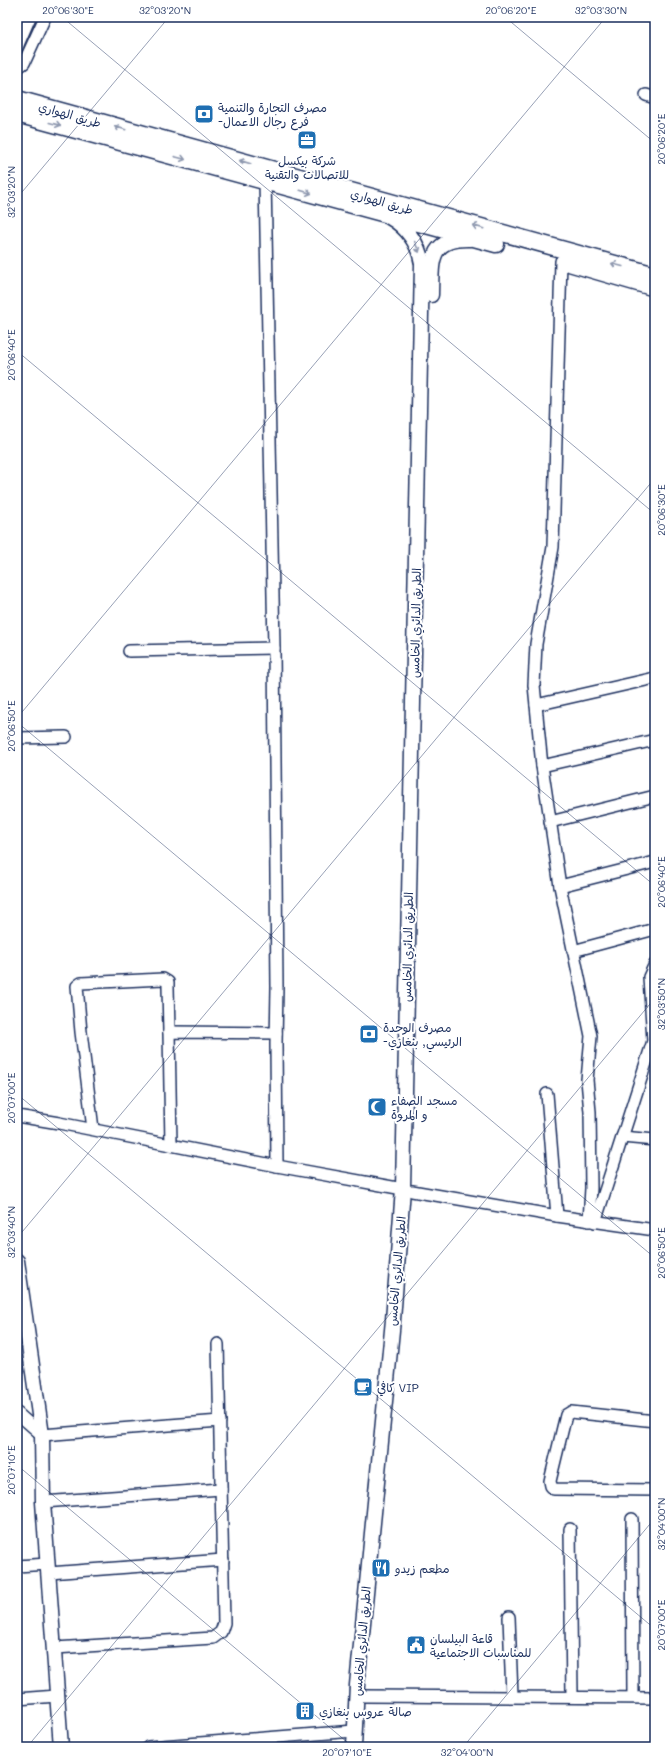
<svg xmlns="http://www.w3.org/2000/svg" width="672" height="1764" font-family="Mali,'Playpen Sans Arabic',sans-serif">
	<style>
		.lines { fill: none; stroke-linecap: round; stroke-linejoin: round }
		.minor-casing { stroke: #1b2f5e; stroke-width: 14 }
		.major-casing { stroke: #1b2f5e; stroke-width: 17 }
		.highway-casing { stroke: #1b2f5e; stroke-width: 19 }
		.minor { stroke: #fff; stroke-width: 11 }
		.major { stroke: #fff; stroke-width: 14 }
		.highway { stroke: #fff; stroke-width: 16 }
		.oneway { stroke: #8d97ae }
		.ticks { fill: none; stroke: #1b2f5e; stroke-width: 1; stroke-opacity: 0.45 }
		.labels { text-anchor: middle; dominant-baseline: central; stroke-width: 4; stroke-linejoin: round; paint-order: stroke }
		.poi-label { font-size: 12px; fill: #1b2f5e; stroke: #fff; text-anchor: start }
		.street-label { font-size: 12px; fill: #1b2f5e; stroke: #fff }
		.neatline { fill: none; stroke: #1b2f5e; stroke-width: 1.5 }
		.ticks-label { font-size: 10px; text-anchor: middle; fill: #1b2f5e }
	</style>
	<rect width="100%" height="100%" fill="#fff"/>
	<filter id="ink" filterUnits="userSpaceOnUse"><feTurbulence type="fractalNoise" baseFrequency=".025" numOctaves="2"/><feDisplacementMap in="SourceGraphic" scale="8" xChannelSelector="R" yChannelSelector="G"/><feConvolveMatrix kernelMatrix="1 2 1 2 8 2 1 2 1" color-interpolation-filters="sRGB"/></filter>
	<g filter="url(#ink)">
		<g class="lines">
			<defs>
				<g id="minor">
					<path d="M17 47 30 17"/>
					<path d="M17 68 24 63 45 17"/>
					<path d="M646 95 655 98"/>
					<path d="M265 180 274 648 277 987 276 1044 277 1166"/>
					<path d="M561 261 553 547 536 644 534 685 542 766 560 886 591 1036 587 1080 590 1112 591 1188 589 1221"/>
					<path d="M129 651 274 648"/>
					<path d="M536 705 655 678"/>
					<path d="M17 738 66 737"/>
					<path d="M542 766 655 740"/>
					<path d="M550 822 655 796"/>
					<path d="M560 886 655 862"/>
					<path d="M573 951 655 929"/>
					<path d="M547 1094 557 1216"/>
					<path d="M17 1116 59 1123 277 1166 403 1189"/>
					<path d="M93 1129 81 1032 77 986 81 983 163 979 168 982V987L169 1032"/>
					<path d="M622 1137 655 1140"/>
					<path d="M171 1145 169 1032 276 1033"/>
					<path d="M412 1191 557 1216 655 1230"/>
					<path d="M595 1222 653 1041 649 977 655 964"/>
					<path d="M17 1413 42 1435 220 1421"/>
					<path d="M655 1421 571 1412 566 1415 550 1481 551 1486 554 1489 655 1490"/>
					<path d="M43 1502 221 1489"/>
					<path d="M632 1519 633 1697"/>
					<path d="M570 1529 572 1696"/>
					<path d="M17 1566 48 1564"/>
					<path d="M49 1573 223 1560"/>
					<path d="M509 1617 512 1696"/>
					<path d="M55 1648 213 1638 221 1632 224 1623 218 1344"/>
					<path d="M365 1696 655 1698"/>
					<path d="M17 1699 57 1696"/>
					<path d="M148 1747 354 1731"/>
				</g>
				<g id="major">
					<path d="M431 295C432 262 428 238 470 239"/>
					<path d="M17 1261 42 1435 43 1502 61 1747"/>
					<path d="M354 1747 357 1685 393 1320 403 1189 422 264C419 244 407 227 389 217"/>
				</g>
				<g id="highway">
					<path d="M17 99 655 275"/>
					<path d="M17 114 496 244"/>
					<path d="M569 263 655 288"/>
				</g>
			</defs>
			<use href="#minor" class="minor-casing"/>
			<use href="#major" class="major-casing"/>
			<use href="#highway" class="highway-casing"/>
			<use href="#minor" class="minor"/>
			<use href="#major" class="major"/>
			<use href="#highway" class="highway"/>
		</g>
		<defs><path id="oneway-shaft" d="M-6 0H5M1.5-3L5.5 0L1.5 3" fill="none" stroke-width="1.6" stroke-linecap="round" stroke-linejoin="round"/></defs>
		<g class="oneway">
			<use href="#oneway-shaft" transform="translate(55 124) rotate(15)"/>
			<use href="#oneway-shaft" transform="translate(120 128) rotate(-164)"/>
			<use href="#oneway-shaft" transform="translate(180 158) rotate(15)"/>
			<use href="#oneway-shaft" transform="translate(245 162) rotate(-164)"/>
			<use href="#oneway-shaft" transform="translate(306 192) rotate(16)"/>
			<use href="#oneway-shaft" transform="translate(478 227) rotate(-164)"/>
			<use href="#oneway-shaft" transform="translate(417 247) rotate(67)"/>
			<use href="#oneway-shaft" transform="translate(617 265) rotate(-165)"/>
		</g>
	</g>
	<path class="ticks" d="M62 17 655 514M505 17 655 143M17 198 169 17M17 351 655 886M17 718 606 17M17 722 655 1258M17 1094 655 1629M17 1238 655 478M17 1465 353 1747M27 1747 655 998M463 1747 655 1518"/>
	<defs>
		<symbol id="bank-square" viewBox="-11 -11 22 22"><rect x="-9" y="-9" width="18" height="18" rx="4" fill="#1f6fb2" stroke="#fff"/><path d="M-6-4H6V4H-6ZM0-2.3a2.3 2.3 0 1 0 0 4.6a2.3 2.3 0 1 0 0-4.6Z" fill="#fff"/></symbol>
		<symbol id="office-square" viewBox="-11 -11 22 22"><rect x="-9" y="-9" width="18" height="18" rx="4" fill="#1f6fb2" stroke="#fff"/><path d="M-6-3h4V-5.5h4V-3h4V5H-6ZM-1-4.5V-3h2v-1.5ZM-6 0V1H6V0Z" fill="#fff"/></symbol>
		<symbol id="mosque-square" viewBox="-11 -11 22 22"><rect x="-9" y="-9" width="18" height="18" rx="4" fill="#1f6fb2" stroke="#fff"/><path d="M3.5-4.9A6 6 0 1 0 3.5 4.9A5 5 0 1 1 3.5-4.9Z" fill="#fff"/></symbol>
		<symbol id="cafe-square" viewBox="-11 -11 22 22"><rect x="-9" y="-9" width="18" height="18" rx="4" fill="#1f6fb2" stroke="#fff"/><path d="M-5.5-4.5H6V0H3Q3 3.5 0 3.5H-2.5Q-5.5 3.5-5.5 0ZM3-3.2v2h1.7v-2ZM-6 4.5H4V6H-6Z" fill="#fff"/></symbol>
		<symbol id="restaurant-square" viewBox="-11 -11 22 22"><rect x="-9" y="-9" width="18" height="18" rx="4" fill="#1f6fb2" stroke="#fff"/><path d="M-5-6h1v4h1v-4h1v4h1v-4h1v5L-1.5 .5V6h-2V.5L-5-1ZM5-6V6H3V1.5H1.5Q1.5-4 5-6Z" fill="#fff"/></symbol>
		<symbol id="civic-square" viewBox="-11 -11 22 22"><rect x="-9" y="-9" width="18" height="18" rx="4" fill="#1f6fb2" stroke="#fff"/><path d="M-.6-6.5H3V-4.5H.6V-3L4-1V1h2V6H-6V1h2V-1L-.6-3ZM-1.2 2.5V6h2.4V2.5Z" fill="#fff"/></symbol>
		<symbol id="building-square" viewBox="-11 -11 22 22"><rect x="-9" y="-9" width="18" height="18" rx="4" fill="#1f6fb2" stroke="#fff"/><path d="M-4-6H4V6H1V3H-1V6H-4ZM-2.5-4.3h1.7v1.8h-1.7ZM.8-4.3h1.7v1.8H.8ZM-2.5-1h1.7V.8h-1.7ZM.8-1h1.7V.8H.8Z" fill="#fff"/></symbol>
	</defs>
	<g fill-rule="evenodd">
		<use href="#bank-square" x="193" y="103" width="22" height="22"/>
		<use href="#office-square" x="296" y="129" width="22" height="22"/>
		<use href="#bank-square" x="358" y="1023" width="22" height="22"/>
		<use href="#mosque-square" x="366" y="1096" width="22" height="22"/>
		<use href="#cafe-square" x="352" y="1376" width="22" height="22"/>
		<use href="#restaurant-square" x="370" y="1557" width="22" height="22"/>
		<use href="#civic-square" x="405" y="1634" width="22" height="22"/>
		<use href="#building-square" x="294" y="1700" width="22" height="22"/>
	</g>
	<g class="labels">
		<g class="poi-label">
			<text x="218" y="107">مصرف التجارة والتنمية<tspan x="218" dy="14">-فرع رجال الاعمال</tspan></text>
			<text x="307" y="160" text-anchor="middle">شركة بيكسل<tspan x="307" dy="14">للاتصالات والتقنية</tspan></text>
			<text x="383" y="1027">مصرف الوحدة<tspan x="383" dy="14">-الرئيسي, بنغازي</tspan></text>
			<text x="391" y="1100">مسجد الصفاء<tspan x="391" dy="14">و المروة</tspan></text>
			<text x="377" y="1387">كافي VIP</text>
			<text x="395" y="1568">مطعم زيدو</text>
			<text x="430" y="1638">قاعة البيلسان<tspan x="430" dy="14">للمناسبات الاجتماعية</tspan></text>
			<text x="319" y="1711">صالة عروس بنغازي</text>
		</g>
		<g class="street-label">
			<text transform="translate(70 114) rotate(16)">طريق الهواري</text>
			<text transform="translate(382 201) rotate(16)">طريق الهواري</text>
			<text transform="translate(415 623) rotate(-89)">الطريق الدائري الخامس</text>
			<text transform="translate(407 947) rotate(-89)">الطريق الدائري الخامس</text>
			<text transform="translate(396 1271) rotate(-85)">الطريق الدائري الخامس</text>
			<text transform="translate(361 1641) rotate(-85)">الطريق الدائري الخامس</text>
		</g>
	</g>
	<rect width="672" height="1764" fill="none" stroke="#fff" stroke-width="44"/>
	<rect x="22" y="22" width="628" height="1720" class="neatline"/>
	<g class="ticks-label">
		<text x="68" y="14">20°06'30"E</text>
		<text x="165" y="14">32°03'20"N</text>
		<text x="511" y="14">20°06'20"E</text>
		<text x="601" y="14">32°03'30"N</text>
		<text transform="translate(661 139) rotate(-90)" y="4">20°06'20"E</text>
		<text transform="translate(11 192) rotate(-90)" y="4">32°03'20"N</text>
		<text transform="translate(11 355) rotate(-90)" y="4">20°06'40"E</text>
		<text transform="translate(661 510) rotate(-90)" y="4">20°06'30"E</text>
		<text transform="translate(11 726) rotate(-90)" y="4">20°06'50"E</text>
		<text transform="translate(661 882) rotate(-90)" y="4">20°06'40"E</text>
		<text transform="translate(661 1004) rotate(-90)" y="4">32°03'50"N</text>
		<text transform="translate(11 1098) rotate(-90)" y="4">20°07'00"E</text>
		<text transform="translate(11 1232) rotate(-90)" y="4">32°03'40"N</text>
		<text transform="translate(661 1253) rotate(-90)" y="4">20°06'50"E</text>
		<text transform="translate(11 1470) rotate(-90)" y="4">20°07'10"E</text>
		<text transform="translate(661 1524) rotate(-90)" y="4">32°04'00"N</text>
		<text transform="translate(661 1625) rotate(-90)" y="4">20°07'00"E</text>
		<text x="347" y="1756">20°07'10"E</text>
		<text x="467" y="1756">32°04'00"N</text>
	</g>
</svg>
